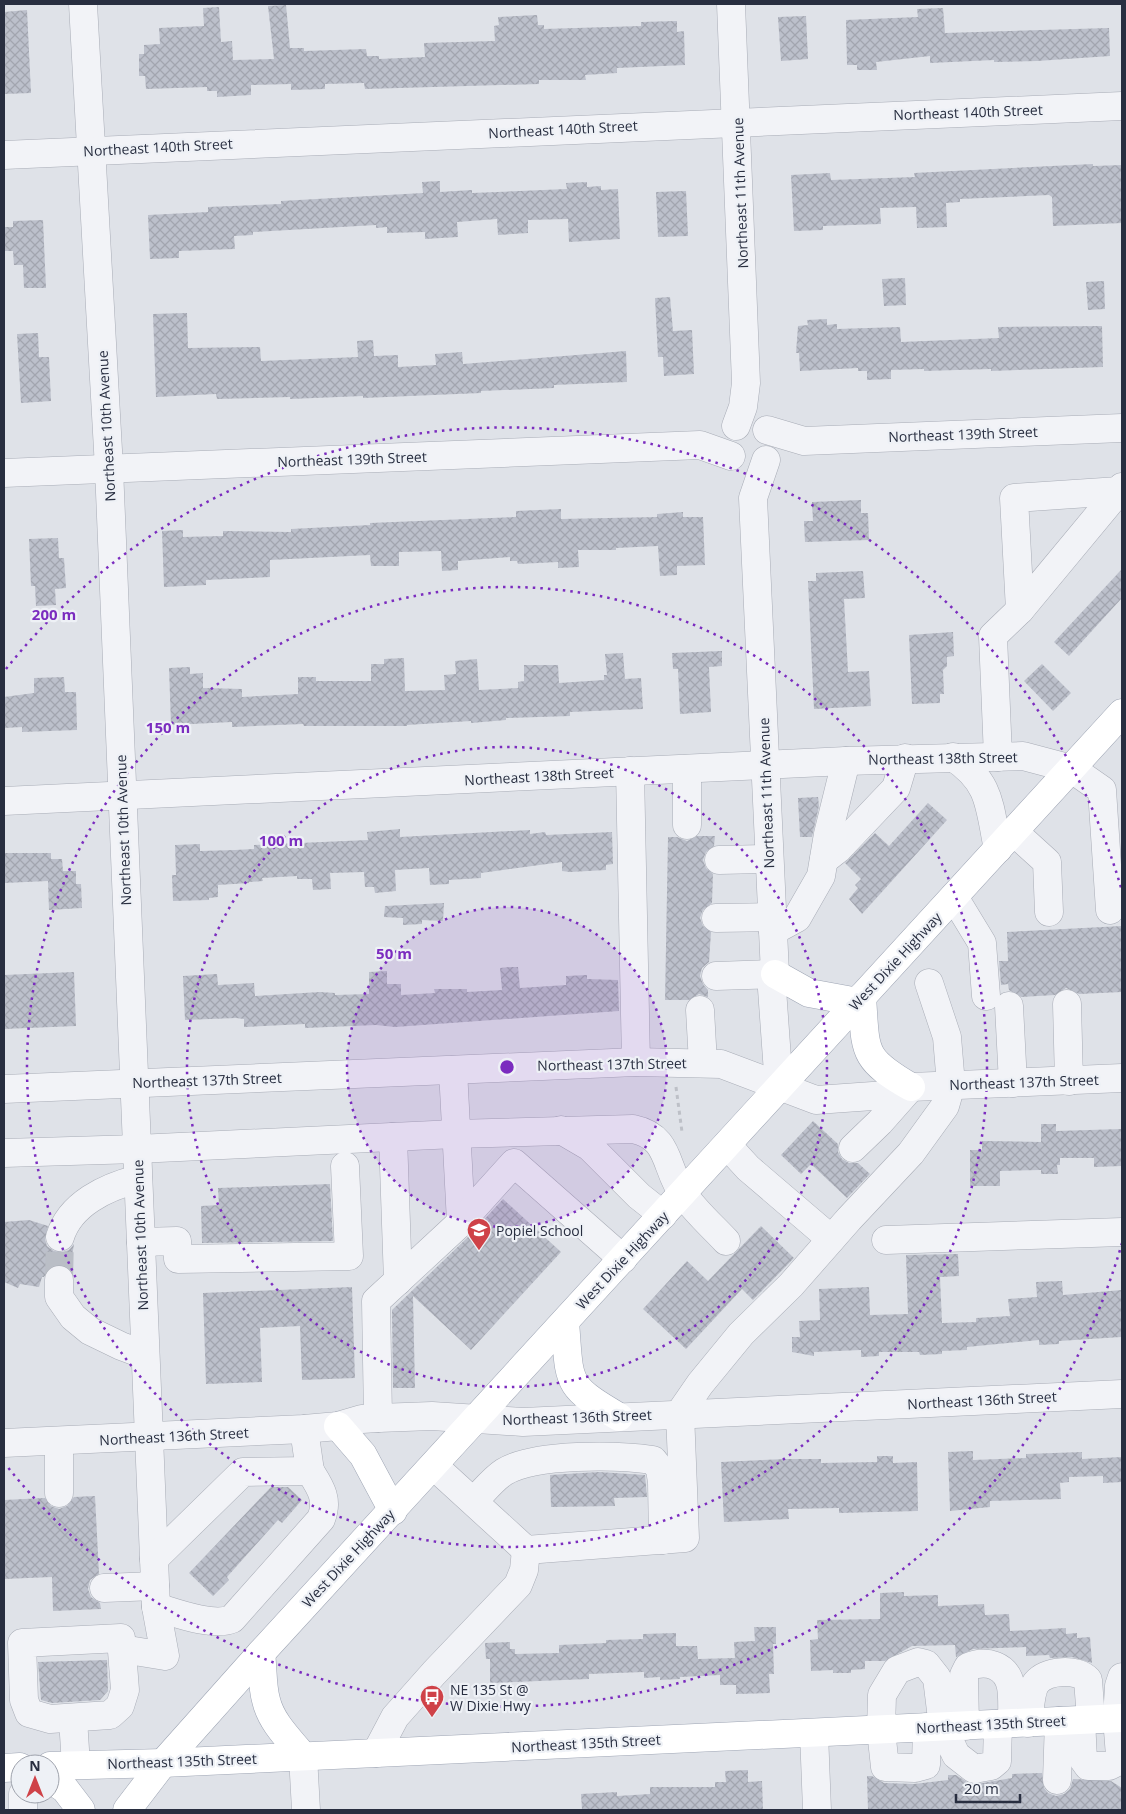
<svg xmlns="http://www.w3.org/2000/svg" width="1126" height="1814" font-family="'Open Sans',sans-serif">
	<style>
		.building { fill: url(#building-cross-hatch) }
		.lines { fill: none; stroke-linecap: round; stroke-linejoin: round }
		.minor-tunnel { stroke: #babec6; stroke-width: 28; stroke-dasharray: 28 14; stroke-linecap: butt }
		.minor-casing { stroke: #a8acb6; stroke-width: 29 }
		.major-casing { stroke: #9ea5b4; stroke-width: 29 }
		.path { stroke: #bdc0c7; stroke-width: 3; stroke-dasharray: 4 4; stroke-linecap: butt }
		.minor { stroke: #f2f3f7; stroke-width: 28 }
		.major { stroke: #fff; stroke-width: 28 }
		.ring { fill: none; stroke: #7b2cbf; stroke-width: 2.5; stroke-dasharray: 2.5 5 }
		.labels { text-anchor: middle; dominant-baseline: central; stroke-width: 4.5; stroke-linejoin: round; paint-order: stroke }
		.street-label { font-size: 14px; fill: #282e40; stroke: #eef1f6 }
		.poi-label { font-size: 14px; fill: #282e40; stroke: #eef1f6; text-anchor: start }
		.centre { fill: #7b2cbf; stroke: #eef1f6; stroke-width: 2.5 }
		.ring-label { font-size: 15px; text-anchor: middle; font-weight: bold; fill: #7b2cbf; stroke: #eef1f6; stroke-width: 4.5; stroke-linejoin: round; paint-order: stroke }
	</style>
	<defs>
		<pattern id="building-cross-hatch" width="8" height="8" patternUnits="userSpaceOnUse" patternTransform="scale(1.25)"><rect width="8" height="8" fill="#bcc0cb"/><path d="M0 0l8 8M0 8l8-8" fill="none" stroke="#a2a5af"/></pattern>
	</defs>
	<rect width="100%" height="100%" fill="#dfe2e8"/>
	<g class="building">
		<path d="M286 5 290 48H304V51L366 49 367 56H379V59L425 57 424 43 495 41 494 26 499 25 498 17 537 15 538 25H544V29L641 26V22L677 21V32L684 31 685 65 617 68V73L585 75 586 80H539V84L365 89 364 83 325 84V89L291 90V84L251 85V95L217 97V91H207V87L146 89 145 76H139V54H144V45L160 44 159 28 204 26 203 8 219 7 221 42 232 41 233 60 274 59 268 6Z"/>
		<path d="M943 8 945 33 1109 28 1110 56 1037 61 994 62V60L930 63V56L876 62 877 70H857V65H847L846 20 918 17 917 9Z"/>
		<path d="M27 10 31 93 4 94V12Z"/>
		<path d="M806 16 808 59 781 61 778 17Z"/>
		<path d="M1093 164V166L1122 165V223L1053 226 1052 197 1049 195 960 199V202L946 203 947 227 917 228 916 207 880 208 881 224 823 226V230L794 231 791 175 830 173 831 180 915 177 914 173Z"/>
		<path d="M440 181V192L472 190V193L567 189 566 183 587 182V187L601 186V190L618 189 620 239 569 242 568 219 528 220V233L498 235 497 219 457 222 458 237 425 239V232L387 233V227L376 228V225L253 232V235L234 236 235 249 179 251V258L150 259 148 215 208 212V207L281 204V201L423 193 422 182Z"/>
		<path d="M686 191 688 236 658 237 656 192Z"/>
		<path d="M43 220 46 288H24L23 265H14L13 251H4V227H13V221Z"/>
		<path d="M905 278 906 305 884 306 882 279Z"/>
		<path d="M1104 281 1105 309 1088 310 1086 282Z"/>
		<path d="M670 297 673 331 692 330 694 374 664 376 663 357H658L655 298Z"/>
		<path d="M187 313 188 348 260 347 261 361 358 357 357 341 373 340 374 356 398 355V367L436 365 435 354 462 352 463 364 626 351 627 382 554 385V388L481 391V393L363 398V396L290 399V397L217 399 216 394 156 397 153 314Z"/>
		<path d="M827 319V325L837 324V329L900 327 901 342 999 338 998 327 1102 326 1103 367 991 371V369L924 371V369L891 370V379L867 380V371H858V368L800 371 799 353H796L798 326 808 325 807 320Z"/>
		<path d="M38 333 39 357H49L51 401 21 403 17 334Z"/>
		<path d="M861 500V513H868L869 540 805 542 804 521H813L812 502Z"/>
		<path d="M561 509V519L657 517V514L683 512V517H703L705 565 677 566V575L660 576 658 546 616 548V550H578L579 567 558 568V562L518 564 517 561H510V557L458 561V570L442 571 441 551 399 552V566H371L370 555 270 560V577L206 580V585L164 587 162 531 183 530V537L223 536V531L291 532V529L370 525V523L516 517V511Z"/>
		<path d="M58 538 59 558H64L66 588 55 589 56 605 36 606 35 586H31L29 539Z"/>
		<path d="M1122 569V598L1069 656 1054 642Z"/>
		<path d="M863 571 865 598 844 599 848 672 869 671 871 706 814 709 808 581H816V573Z"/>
		<path d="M953 632 954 656 947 657V666L943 670 944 694H940V703L912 704 909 635Z"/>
		<path d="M722 651V666L709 667 711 712 680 714 678 669H673L672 653Z"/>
		<path d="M623 653 625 679 641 678 643 709 570 712V716L506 718V720L471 723V721L407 725V726H304L303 724 232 727V722L171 725 169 668 190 667V674L203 673V688L242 689V697L298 694V677H316V681H371V664H384V659L404 658 405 691 445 690 444 675 456 674 455 661 477 659 479 690 518 688V682L524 681V665H558L559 683 604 680V675H607L605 654Z"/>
		<path d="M1042 664 1071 693 1053 711 1024 681Z"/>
		<path d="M64 677 65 692H76L77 730 22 732V727L4 728V697L34 693V678Z"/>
		<path d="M818 797 819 806 812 837H800L798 798Z"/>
		<path d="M928 803 947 820 862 914 849 899 858 888 855 885 861 879 845 863 875 833 889 846Z"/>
		<path d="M400 829V837L530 830V834L545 832 546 835 612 832 613 864 606 865V870L570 872 562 871V862L481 873V878L449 880V884L430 885 429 868 395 870 396 891 375 893 374 887H365L364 872 330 873 331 889 313 890 312 879H297V876L262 878 263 881 249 882V883L218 885V897L209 898V900L173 901 172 875H176L175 845 200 844V851L235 850 254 849V845L368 840 367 832Z"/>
		<path d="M697 836H715L714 846 706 852 703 860 706 868 713 874 712 903 703 910 700 918 703 926 711 932 709 962 702 968 700 976 703 984 708 990V997L699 994 689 1000H665L668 837H677L687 841Z"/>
		<path d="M4 853H51V859H62L63 871H76V884H81L82 908 49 910 48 881 4 883Z"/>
		<path d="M444 903 443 921 422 920V924L403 925V918L384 917 385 906Z"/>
		<path d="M1122 926V992L1079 994 1066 988 1055 995 1021 997 1009 990 1008 984 1001 985 999 961H1008L1007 932Z"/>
		<path d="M509 967H518L520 988 566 985V976L587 975V979L618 980 619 1011 395 1027 376 1025 305 1028V1024L244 1027V1019L236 1018 185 1020 183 976 217 974 218 985 254 983 255 996 320 992 335 993V995L369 994V972L387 971V984H401V995L435 993 434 989H467V992L502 990 500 968Z"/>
		<path d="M74 972 76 1026 4 1029V975Z"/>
		<path d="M813 1121 838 1144V1152L842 1159 849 1163H858L870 1174 847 1198 811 1164 801 1174 781 1155Z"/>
		<path d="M1041 1124H1056V1131L1122 1129V1166L1094 1167V1158H1060V1165H1057L1058 1174H1041V1170L1000 1171V1186H970V1150H982V1141L1041 1142Z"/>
		<path d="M330 1184 333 1241 202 1243 201 1206 219 1205 218 1188Z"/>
		<path d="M503 1199 561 1252 471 1350 413 1296 415 1388H393L392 1310 468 1237Z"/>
		<path d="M29 1220 48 1226 45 1239 47 1246 54 1251 62 1252 69 1250 74 1244 70 1270 59 1264 52 1266 44 1277H42L39 1287 20 1284 18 1288 4 1282V1222Z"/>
		<path d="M761 1226 794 1258 753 1300 742 1289 686 1349 643 1309 687 1261 708 1281Z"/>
		<path d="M958 1254 959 1276 940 1277 942 1323 976 1322V1318L1010 1316 1008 1299 1037 1297 1036 1282 1062 1281 1063 1295 1122 1290 1121 1337 1059 1341V1344L1039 1345V1340L967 1347V1350L942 1351V1354L920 1355 919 1352H879V1356L861 1357V1350L814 1352V1356L792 1352V1337H800L799 1321 820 1320 819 1289 869 1287 870 1315 908 1314 906 1255Z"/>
		<path d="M352 1287 355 1378 302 1380 300 1326 260 1328 262 1382 206 1384 203 1293Z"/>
		<path d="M973 1451V1460L1026 1458V1454L1082 1452V1459L1122 1457V1482L1103 1483V1476L1069 1477V1482L1060 1483 1061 1499 990 1501V1507L950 1511 948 1452Z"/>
		<path d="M877 1456H893V1463L917 1462 918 1511 839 1513V1508L788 1509 789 1519 724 1522 721 1462 786 1459H821V1463L877 1462Z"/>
		<path d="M599 1472 645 1475 647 1497 614 1498 615 1506 551 1507 550 1475Z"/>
		<path d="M271 1487H288L302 1500 282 1523 278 1520 227 1577 229 1580 213 1596 189 1573Z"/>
		<path d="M95 1496 99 1574 90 1580 88 1589 91 1597 100 1603 101 1609 53 1611 52 1577 4 1579V1500L45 1498 51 1506 59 1509 67 1506 74 1497Z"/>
		<path d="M904 1592V1596L938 1595V1606L984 1604 985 1615 1009 1614 1010 1631 1066 1628V1634L1077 1633V1638L1090 1637 1092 1663 1072 1657 1050 1658 1049 1655 1026 1656V1647L973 1649 956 1657 955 1645 912 1646 885 1661H865V1669L851 1670V1673H833V1670L811 1671 810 1640 818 1639 817 1620 880 1619V1593Z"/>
		<path d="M754 1627H776V1644H773L774 1674H769L770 1693 736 1694V1685H720V1675L680 1677V1679L660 1680V1677L644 1678V1672L589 1674V1679L490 1683V1659H486L485 1643 510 1642V1649H515V1654L559 1653V1645L606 1643V1640L643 1639V1634L676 1633V1646H697L698 1659 735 1658 734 1642 755 1641Z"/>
		<path d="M107 1660 108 1691 100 1700 52 1703 41 1700 38 1662Z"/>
		<path d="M748 1770V1782L762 1781 763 1810H582L581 1794 617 1792V1796L650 1794V1787H715V1782H726L725 1771Z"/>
		<path d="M1042 1773 1044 1788 1048 1793 1056 1796 1064 1794 1070 1789 1073 1779 1111 1781 1122 1788V1810H868L867 1776H872L884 1783 914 1784 948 1780V1775H956L970 1784H976L1012 1778V1774Z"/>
	</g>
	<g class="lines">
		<path class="minor-tunnel" d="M59 1280 60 1237"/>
		<defs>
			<g id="minor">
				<path d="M83 4 109 468 156 1607 165 1656 122 1649"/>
				<path d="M731 4 746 383 743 407 736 426"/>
				<path d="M4 155 1122 106"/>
				<path d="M767 430 804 441 1122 428"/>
				<path d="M766 460 753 498 775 974 772 989 779 1087"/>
				<path d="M4 473 700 445 731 456"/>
				<path d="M1020 610 1014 498 1119 491"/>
				<path d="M953 757C992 783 989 807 998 849"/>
				<path d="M998 757 993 636 1020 610 1122 487"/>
				<path d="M630 771 636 1062"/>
				<path d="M4 801 846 761 1023 756 1072 769 1102 790 1110 910"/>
				<path d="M687 825V769"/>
				<path d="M1014 832 1047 862 1049 912"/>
				<path d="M719 860 769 859"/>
				<path d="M824 860 838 849 896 788 905 758"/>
				<path d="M954 897 982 943 986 996"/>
				<path d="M716 918 772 917"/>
				<path d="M773 931 797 918 821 876 828 834 846 761"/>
				<path d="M716 976 775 974"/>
				<path d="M1067 1004 1069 1081"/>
				<path d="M1009 1006 1013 1083"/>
				<path d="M700 1010 703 1063"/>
				<path d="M453 1070 461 1222"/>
				<path d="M4 1089 636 1062 721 1064 816 1100 887 1095 911 1087 1122 1078"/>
				<path d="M559 1131 561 1130 590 1147 639 1196 663 1215"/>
				<path d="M393 1137 398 1281"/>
				<path d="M727 1145 748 1168 831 1239"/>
				<path d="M853 1148 880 1122 911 1087"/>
				<path d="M4 1153 137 1149 455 1134 633 1129C672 1137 664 1169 684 1195 696 1212 712 1226 726 1241"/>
				<path d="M60 1237C70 1204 106 1187 138 1179"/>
				<path d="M886 1240 1122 1232"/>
				<path d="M141 1242 177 1241 178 1259 349 1256 345 1166"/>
				<path d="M59 1280V1297L73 1317 90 1331 121 1346 145 1355"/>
				<path d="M378 1418 376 1301 457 1226 514 1163 623 1259"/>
				<path d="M59 1441V1493"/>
				<path d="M4 1443 304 1429 338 1426 362 1419 378 1418 432 1416 523 1422 1122 1394"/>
				<path d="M434 1466 526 1550 685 1538 680 1413 700 1384 741 1334 791 1285 849 1219 911 1153 945 1106 951 1085 947 1037 929 983"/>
				<path d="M474 1501C483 1492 493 1479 504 1472 535 1453 618 1455 653 1460L660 1469 662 1482 663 1540"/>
				<path d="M154 1559 243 1472 310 1471 304 1429"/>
				<path d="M104 1588 155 1586"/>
				<path d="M156 1607C176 1613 213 1627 232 1619L321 1519C329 1499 320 1487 310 1471"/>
				<path d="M121 1638 125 1690 120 1706 110 1715 50 1719 29 1713 24 1700 22 1643Z"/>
				<path d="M73 1719 76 1765"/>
				<path d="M1081 1720 1083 1759 1088 1766H1109L1117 1762 1120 1756 1117 1718 1119 1686 1122 1677"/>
				<path d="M1028 1723C1030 1712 1030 1692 1036 1683 1047 1670 1077 1668 1088 1680L1091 1719"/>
				<path d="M965 1726 964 1675 968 1667C986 1659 1007 1665 1011 1687 1013 1698 1012 1712 1012 1723"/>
				<path d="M927 1727 926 1765 915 1768 885 1767 881 1730 882 1695 897 1670 918 1662 926 1664 937 1678 943 1727 956 1755 974 1769 991 1766 997 1761 998 1724"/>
				<path d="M814 1733 817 1810"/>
				<path d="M376 1753 395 1717 434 1673 518 1585 524 1570 526 1550"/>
				<path d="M303 1756 306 1810"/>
				<path d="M1057 1780 1059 1721"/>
				<path d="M23 1794V1810"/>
			</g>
			<g id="major">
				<path d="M775 974 809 993 858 1002"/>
				<path d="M862 997C866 1052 861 1058 911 1087"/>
				<path d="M565 1322C570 1383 564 1385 619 1417"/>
				<path d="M338 1426 363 1455 393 1511"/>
				<path d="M261 1653C263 1668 262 1686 266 1700 271 1722 289 1739 303 1756"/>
				<path d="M50 1766 163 1763 1122 1718"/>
				<path d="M4 1768 20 1767"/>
				<path d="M50 1779 65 1789 81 1810"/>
				<path d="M127 1810 163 1763 261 1653 1122 713"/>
			</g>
		</defs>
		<use href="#minor" class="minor-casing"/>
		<use href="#major" class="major-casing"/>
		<path class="path" d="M676 1087 682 1132"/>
		<use href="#minor" class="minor"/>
		<use href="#major" class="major"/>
	</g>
	<circle cx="507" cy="1067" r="160" fill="#7b2cbf" fill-opacity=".12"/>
	<g class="ring">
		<circle cx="507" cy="1067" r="160"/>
		<circle cx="507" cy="1067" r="320"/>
		<circle cx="507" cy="1067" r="480"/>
		<path d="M1122 1243A640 640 0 0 1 6 1465M6 669A640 640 0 0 1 1122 891"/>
	</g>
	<defs>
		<symbol id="school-pin" viewBox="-11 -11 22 30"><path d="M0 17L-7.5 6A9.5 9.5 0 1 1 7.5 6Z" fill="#cf4248" stroke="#eef1f6"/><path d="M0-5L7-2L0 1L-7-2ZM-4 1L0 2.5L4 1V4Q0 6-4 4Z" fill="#fff"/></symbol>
		<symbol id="bus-pin" viewBox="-11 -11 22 30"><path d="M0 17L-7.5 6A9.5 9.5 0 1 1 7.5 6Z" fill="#cf4248" stroke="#eef1f6"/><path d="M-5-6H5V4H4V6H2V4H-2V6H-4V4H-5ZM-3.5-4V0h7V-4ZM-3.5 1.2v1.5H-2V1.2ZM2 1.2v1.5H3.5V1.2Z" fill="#fff"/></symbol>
	</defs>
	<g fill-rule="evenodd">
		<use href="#school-pin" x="465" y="1216" width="28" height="38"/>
		<use href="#bus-pin" x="418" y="1683" width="28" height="38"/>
	</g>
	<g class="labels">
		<g class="street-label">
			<text transform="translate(968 112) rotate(-2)">Northeast 140th Street</text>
			<text transform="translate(563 129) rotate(-3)">Northeast 140th Street</text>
			<text transform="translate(158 147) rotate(-3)">Northeast 140th Street</text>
			<text transform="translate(740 193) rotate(-92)">Northeast 11th Avenue</text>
			<text transform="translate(106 426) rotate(-93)">Northeast 10th Avenue</text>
			<text transform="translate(963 434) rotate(-2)">Northeast 139th Street</text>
			<text transform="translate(352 459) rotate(-2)">Northeast 139th Street</text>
			<text transform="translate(943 758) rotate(-1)">Northeast 138th Street</text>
			<text transform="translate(539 776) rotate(-3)">Northeast 138th Street</text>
			<text transform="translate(766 793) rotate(-92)">Northeast 11th Avenue</text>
			<text transform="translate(123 830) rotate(-92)">Northeast 10th Avenue</text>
			<text transform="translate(895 961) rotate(-47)">West Dixie Highway</text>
			<text transform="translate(612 1064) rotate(-1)">Northeast 137th Street</text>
			<text transform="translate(207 1080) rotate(-2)">Northeast 137th Street</text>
			<text transform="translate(1024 1082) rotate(-2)">Northeast 137th Street</text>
			<text transform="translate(140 1235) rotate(-92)">Northeast 10th Avenue</text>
			<text transform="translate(622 1260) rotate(-47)">West Dixie Highway</text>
			<text transform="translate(982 1400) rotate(-3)">Northeast 136th Street</text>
			<text transform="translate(577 1417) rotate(-2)">Northeast 136th Street</text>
			<text transform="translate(174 1436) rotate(-3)">Northeast 136th Street</text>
			<text transform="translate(348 1558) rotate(-47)">West Dixie Highway</text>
			<text transform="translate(991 1724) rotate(-3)">Northeast 135th Street</text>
			<text transform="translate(586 1743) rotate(-3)">Northeast 135th Street</text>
			<text transform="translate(182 1761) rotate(-2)">Northeast 135th Street</text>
		</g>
		<g class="poi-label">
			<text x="496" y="1230">Popiel School</text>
			<text x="450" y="1689">NE 135 St @<tspan x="450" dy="16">W Dixie Hwy</tspan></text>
		</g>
	</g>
	<circle cx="507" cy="1067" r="8" class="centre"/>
	<g class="ring-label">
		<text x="54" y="620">200 m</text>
		<text x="168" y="733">150 m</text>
		<text x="281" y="846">100 m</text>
		<text x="394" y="959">50 m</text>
	</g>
	<rect width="1126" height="1814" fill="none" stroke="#282e40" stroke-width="10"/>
	<g transform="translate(35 1779)"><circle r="24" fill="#eef1f6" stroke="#9fa3ad"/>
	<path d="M0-4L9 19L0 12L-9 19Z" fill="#cf4248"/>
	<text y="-8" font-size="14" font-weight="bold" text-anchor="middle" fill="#282e40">N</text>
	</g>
	<path d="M956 1794v8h64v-8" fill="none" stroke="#282e40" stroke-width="2.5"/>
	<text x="964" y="1794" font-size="15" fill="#282e40" stroke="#eef1f6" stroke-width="4" paint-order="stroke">20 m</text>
</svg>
